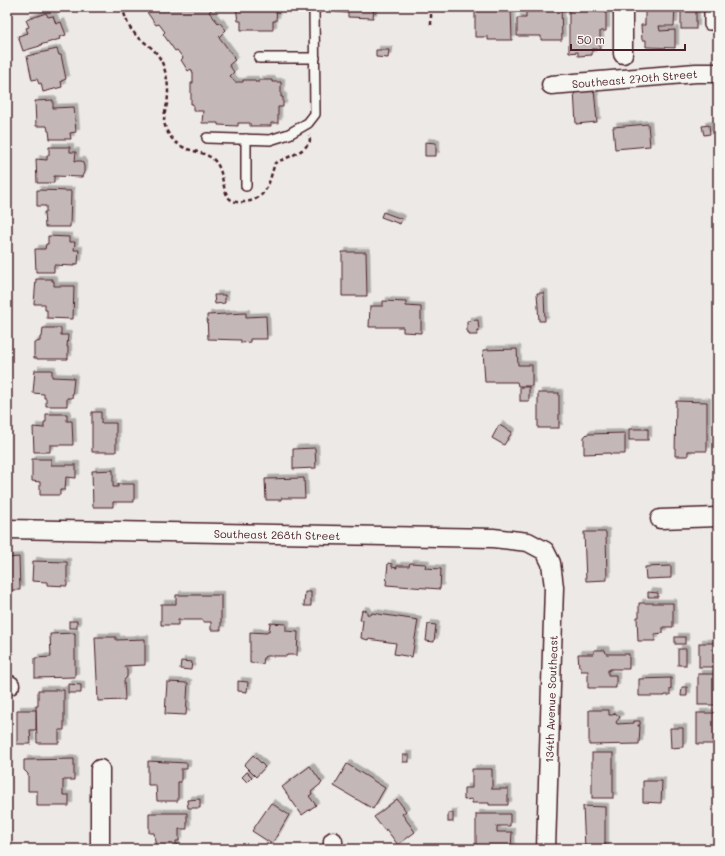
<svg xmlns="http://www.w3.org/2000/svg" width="725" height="856" font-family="Mali,sans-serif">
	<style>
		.building { fill: #c4b7b7; stroke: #4a1f2b; filter: url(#shadow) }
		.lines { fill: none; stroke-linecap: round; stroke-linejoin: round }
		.service-casing { stroke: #4a1f2b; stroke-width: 12 }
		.minor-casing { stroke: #4a1f2b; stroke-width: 21 }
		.path { stroke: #4a1f2b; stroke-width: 2.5; stroke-dasharray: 4 3; stroke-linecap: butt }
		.service { stroke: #f6f6f2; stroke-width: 9 }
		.minor { stroke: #f6f6f2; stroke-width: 18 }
		.labels { text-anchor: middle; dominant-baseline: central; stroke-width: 3; stroke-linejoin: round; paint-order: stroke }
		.street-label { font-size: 11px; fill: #4a1f2b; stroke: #f6f6f2 }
	</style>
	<defs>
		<filter id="shadow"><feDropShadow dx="3.5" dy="-3.5" stdDeviation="0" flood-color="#0004"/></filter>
	</defs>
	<rect width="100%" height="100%" fill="#ece9e6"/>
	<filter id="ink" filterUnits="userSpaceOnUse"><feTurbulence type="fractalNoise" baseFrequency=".025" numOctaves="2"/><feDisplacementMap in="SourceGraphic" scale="8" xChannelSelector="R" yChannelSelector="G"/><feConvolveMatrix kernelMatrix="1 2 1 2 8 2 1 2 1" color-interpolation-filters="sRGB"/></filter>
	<g filter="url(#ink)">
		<g class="building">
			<path d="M145 7H209L211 10 209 12 218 23 219 22 226 30 219 37 234 57 233 58 235 60 229 65 234 72 230 76 235 82H243V80H255V82H259V80H272V82H281V97H283V107H278V123H271V126H250V123H238V126L218 125V123H202L203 111H193V104H191V83H193V73L191 69 188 71 181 60 183 58 177 50 175 51 163 34 165 32 159 24 156 25 144 8Z"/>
			<path d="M236 7H277L276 21H273V30H241V21H238Z"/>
			<path d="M336 7H374L373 18 348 17V13L335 12Z"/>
			<path d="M475 7H511L512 40H488V37H475Z"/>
			<path d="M541 7H561L562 40H541V36H517V18H526V9H541Z"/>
			<path d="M569 7H578V11L599 9V12H606V31H600V49H592V55L578 56V52L569 53Z"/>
			<path d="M645 7H675L674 26H659L660 31 675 30V48L646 47V40H642L641 25H645Z"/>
			<rect x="681" y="7" width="15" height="22"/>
			<path d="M46 13 48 17 53 16 56 24 61 22 66 35 59 37 60 39 40 45V46L23 51 18 36 28 33 26 28 29 27 26 20Z"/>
			<path d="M57 49 59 55H61L66 79 61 81 62 87 43 92 41 83 39 84 37 79 32 80 27 56Z"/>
			<path d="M376 50H389L388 58 376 57Z"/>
			<path d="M594 89 597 122 576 124 574 91Z"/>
			<path d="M53 100V108L74 107 76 132 70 133 71 139H50L49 131H48L47 126H36L35 101Z"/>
			<path d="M648 124 650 146 615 149 613 127Z"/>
			<path d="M709 125 710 134 704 135 702 126Z"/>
			<path d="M425 142 436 143V156H425Z"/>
			<path d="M49 147H70V152H76L75 161H82L84 166V172L82 177 54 176V183H37L36 159 47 160V155H49Z"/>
			<path d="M37 190 71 191 70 227H45L44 212H46V206H37Z"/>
			<path d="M383 212 402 219 400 224 381 217Z"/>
			<path d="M48 236 69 237V242H75L74 250H79L78 264H74V266L54 265V272H36L35 249H45L46 244H48Z"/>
			<path d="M342 252H366L367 296H342Z"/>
			<path d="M36 279H52V281H54V286H74L73 319 47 318V310H45V304H34Z"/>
			<path d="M537 293H544L545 321H539Z"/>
			<path d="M214 295H225V303L215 304Z"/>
			<path d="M383 301 406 302V306L421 307V333L403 332V327H369L370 306H383Z"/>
			<path d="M246 313V317L266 316 267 339H250V342L241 343V340L208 339 207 315Z"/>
			<path d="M478 320 479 332H477V335H469V332H467V321Z"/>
			<path d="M43 328H61V335H68L67 347H68V359H37V358H34V343L40 341V337H42Z"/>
			<path d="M517 349 518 365H532V386H518L517 382H485L483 350Z"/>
			<path d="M35 370H52V377L74 378 72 398H67V406H46V398H44V394L33 393Z"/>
			<rect x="520" y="387" width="9" height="14"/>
			<rect x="538" y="393" width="21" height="35"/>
			<path d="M676 401 707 402V451H688V456H675Z"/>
			<path d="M92 412H101V423H116V452H92Z"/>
			<path d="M46 414H67V421H72L73 445H50V452H34L33 427 44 428V422H46Z"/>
			<path d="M499 425 512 432 504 445 492 438Z"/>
			<rect x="629" y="429" width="19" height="11"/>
			<path d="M625 433V454H610V453L584 454V437L587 434Z"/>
			<path d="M315 448 316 468 293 469V449Z"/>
			<path d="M32 459H51V465H76V478L66 477 65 490H60V495H40V482L32 481Z"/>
			<path d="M113 470V487H118V484H134V502H113V507H93L92 471Z"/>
			<path d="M304 478 305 498H281V500H266L265 479Z"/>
			<path d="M584 532H606L607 580 586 581Z"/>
			<path d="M19 557 20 590H7V558Z"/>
			<path d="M33 561 67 562V586L47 585V582L32 581Z"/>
			<path d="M388 563 392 564V567L397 568V566H409L410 563 426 564 425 568 441 569 440 589 386 585Z"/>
			<path d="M671 566V578L646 579 645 567Z"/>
			<path d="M305 592H311V606H304Z"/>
			<path d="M648 592 658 593V597H648Z"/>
			<path d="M176 595H221V630H211V622H203V620H178V625H161V604H176Z"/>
			<path d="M639 603H673V627H663V633L655 634V641H638L637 617H639Z"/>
			<path d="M362 610 367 611V614L371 615 372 613 418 620 412 657 394 654 396 643 368 639V640L361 638 363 620H360Z"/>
			<rect x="69" y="621" width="8" height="7"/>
			<path d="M270 623 286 624V631L298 632 297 655H287V656H266L264 657 263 664 250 663V632L267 633V631H269Z"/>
			<path d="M428 624 436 625 434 642 426 641Z"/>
			<path d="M75 633V677L35 678V658L51 657 50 634Z"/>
			<path d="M95 637H116V640L145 639V665L124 666 127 670V677L124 680 125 700 98 701Z"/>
			<rect x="675" y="637" width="10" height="7"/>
			<rect x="699" y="643" width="19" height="24"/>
			<rect x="678" y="649" width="8" height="16"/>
			<path d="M594 650H605L606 654H629V669H610V670H608V675H616V688H588V671H581V667H579L578 654H594Z"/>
			<path d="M181 661 192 662 191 670 180 669Z"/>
			<rect x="698" y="674" width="20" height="31"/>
			<path d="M671 678V689H670V695H665V696H639V679Z"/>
			<path d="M238 681 248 682 247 692 238 691Z"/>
			<path d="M167 682 188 683 186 715 165 714Z"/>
			<path d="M68 684 81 685V693H68Z"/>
			<path d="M682 687H687V696H681Z"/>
			<path d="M38 690H64V730H59V743H37L36 706H38Z"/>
			<path d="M17 710H36V730H30L31 744H17Z"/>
			<path d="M589 710H609V715H613L615 713 620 717 616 722 617 724 634 723V721H640V725H638V726H640L639 744 589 745Z"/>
			<rect x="697" y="713" width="21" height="31"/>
			<path d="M670 728H683V747L671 748Z"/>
			<rect x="592" y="753" width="21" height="45"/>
			<path d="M253 755 265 767 256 777 244 765Z"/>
			<rect x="403" y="755" width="6" height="7"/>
			<path d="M74 759V780H63V795H69V806H37V791H28V774L24 770V760Z"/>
			<path d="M148 761 187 763V769H181V782H178V801H157L156 785H148Z"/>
			<path d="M347 764 385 788 373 809 334 786Z"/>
			<path d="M310 766 322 783 311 792 312 794 309 796 316 805 302 815 282 787Z"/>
			<path d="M472 769H492V789H508V805H489V803H472V799L464 800V788H472Z"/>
			<path d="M247 772 252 777 247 782 242 777Z"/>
			<path d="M643 781H662L661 803 643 802Z"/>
			<path d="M200 799V808H188L187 800Z"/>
			<path d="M397 799 406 811 402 814 415 832 398 845 386 829 385 831 374 817Z"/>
			<path d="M271 803 289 815 272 844 252 831Z"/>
			<path d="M583 806 605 807V849H585Z"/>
			<path d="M149 813H187V829H179V841H176V849H156L154 833H149Z"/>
			<rect x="448" y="813" width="5" height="9"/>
			<path d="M476 814H510V826H497V832H512L511 849 476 848Z"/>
		</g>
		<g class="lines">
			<defs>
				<g id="service">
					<path d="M709 7V25H718"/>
					<path d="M259 58H315"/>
					<path d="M207 138 270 140 289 134 308 123 315 114 314 7"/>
					<path d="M246 139V186"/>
				</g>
				<g id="minor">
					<path d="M623 7V54"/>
					<path id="s1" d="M551 85 696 73H718"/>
					<path d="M660 519 718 517"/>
					<path id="s2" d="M7 529 493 538 528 542 545 551 551 563 554 587 546 849"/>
					<path d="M7 685H10"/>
					<path d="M100 769V849"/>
					<path d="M333 841V849"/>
				</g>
			</defs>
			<use href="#service" class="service-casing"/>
			<use href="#minor" class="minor-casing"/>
			<g class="path">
				<path d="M121 7C125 13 127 25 131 29 142 45 157 45 164 68 168 79 169 92 167 104 164 115 162 122 168 133 181 155 202 148 214 160 224 170 221 185 228 197 232 202 238 203 244 202 268 200 269 181 275 163 287 157 304 153 310 141L309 135"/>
				<path d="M431 25V7"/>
			</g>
			<use href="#service" class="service"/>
			<use href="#minor" class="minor"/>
		</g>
	</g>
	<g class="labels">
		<g class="street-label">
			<text stroke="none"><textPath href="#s1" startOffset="84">Southeast 270th Street</textPath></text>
			<text stroke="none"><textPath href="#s2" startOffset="270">Southeast 268th Street</textPath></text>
			<text transform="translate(551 699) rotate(-88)">134th Avenue Southeast</text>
		</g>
	</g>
	<rect width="725" height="856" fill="none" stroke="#f6f6f2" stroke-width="24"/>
	<rect x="12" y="12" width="701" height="832" fill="none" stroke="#4a1f2b" stroke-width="1.5" filter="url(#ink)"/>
	<path d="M571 44v6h114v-6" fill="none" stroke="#4a1f2b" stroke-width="2"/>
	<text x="577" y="44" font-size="12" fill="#4a1f2b" stroke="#f6f6f2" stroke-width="3" paint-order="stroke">50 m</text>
</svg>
